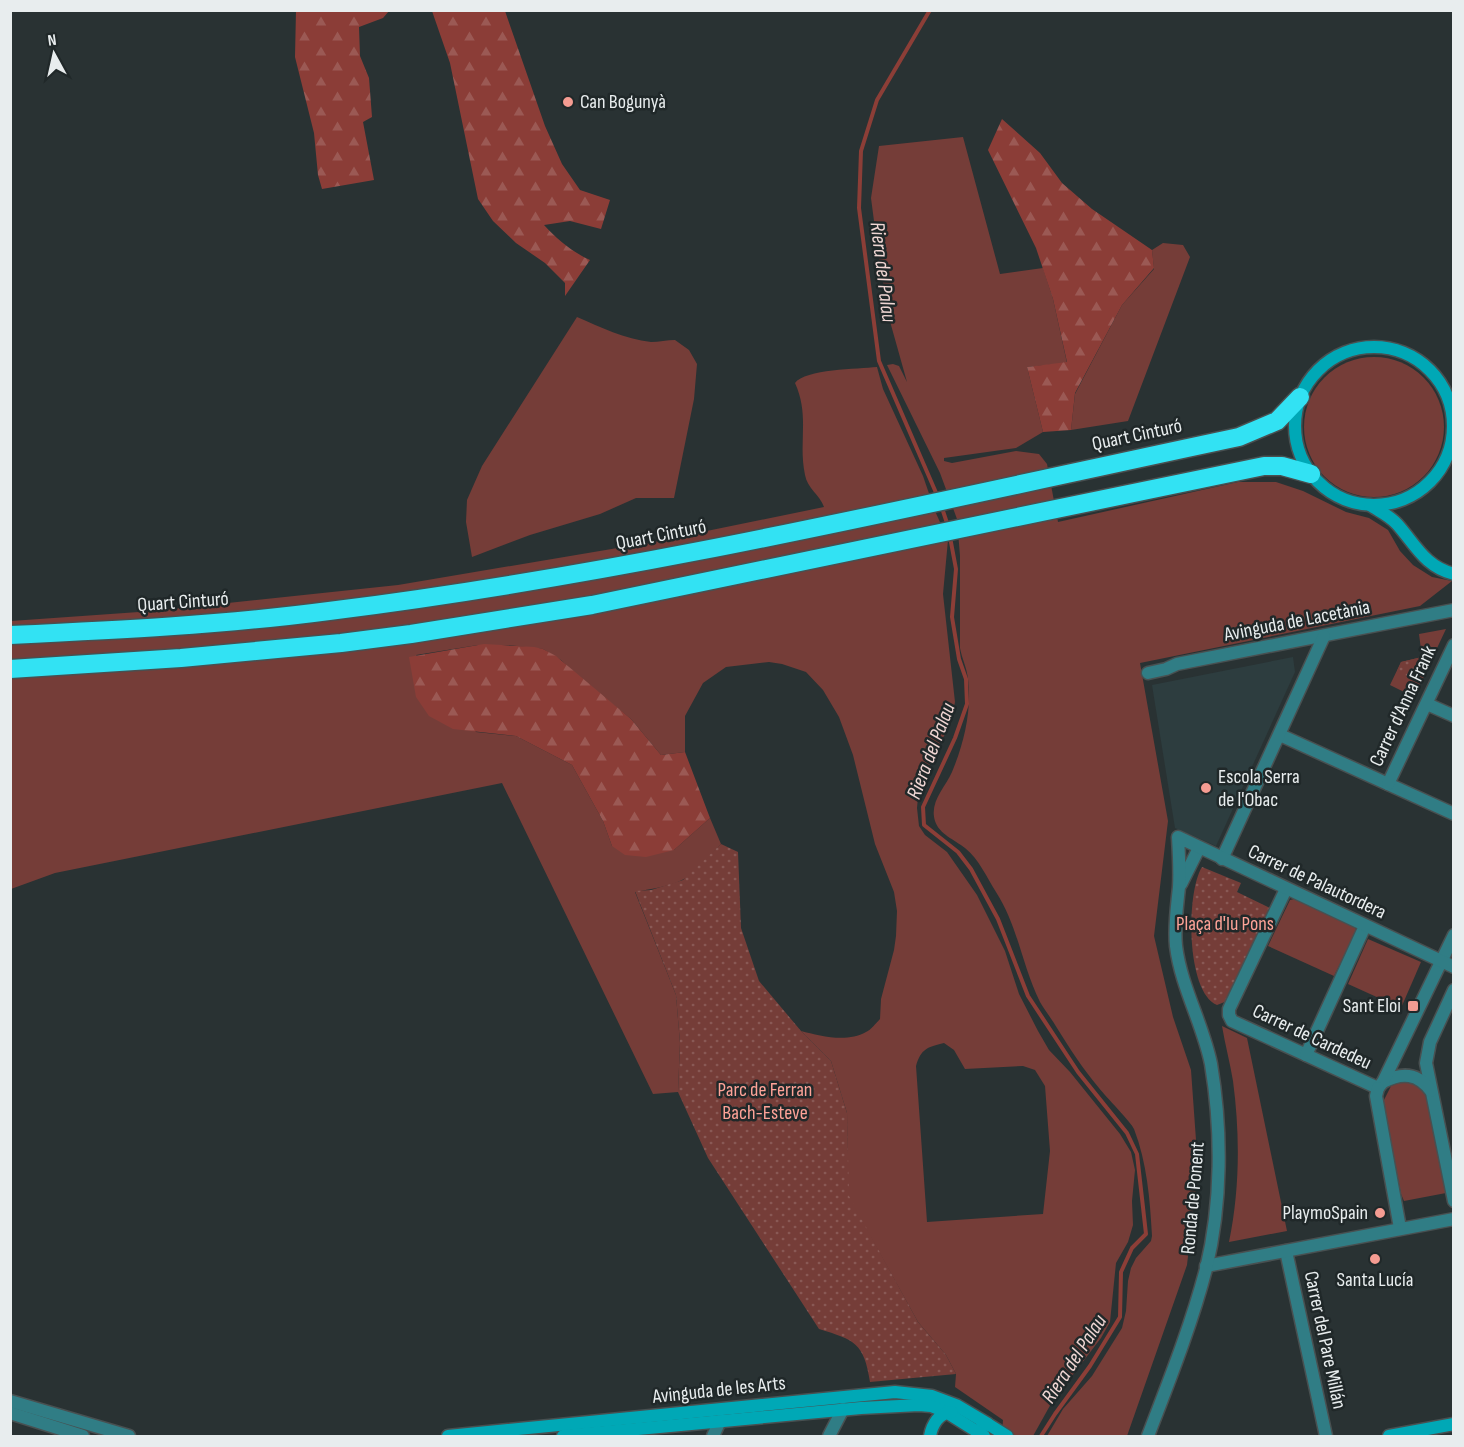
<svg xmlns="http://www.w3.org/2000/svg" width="1464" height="1447" font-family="'Sofia Sans Condensed',sans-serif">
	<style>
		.built { fill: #2d3d3f }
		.green { fill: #753d38; fill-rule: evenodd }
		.forest { fill: url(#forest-firs) }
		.park { fill: url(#park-dots) }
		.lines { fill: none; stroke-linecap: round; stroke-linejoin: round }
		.stream { stroke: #8c3e37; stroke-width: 4 }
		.minor-casing { stroke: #485051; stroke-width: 15 }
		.tertiary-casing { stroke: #485051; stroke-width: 15 }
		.secondary-casing { stroke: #485051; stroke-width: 15 }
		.motorway-casing { stroke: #485051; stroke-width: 21 }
		.minor { stroke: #307d85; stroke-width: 12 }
		.tertiary { stroke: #307d85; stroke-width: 12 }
		.secondary { stroke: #00a8b6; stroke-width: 12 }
		.motorway { stroke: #32e2f3; stroke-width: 18 }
		.poi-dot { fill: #f59c92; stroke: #202829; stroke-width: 2 }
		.labels { text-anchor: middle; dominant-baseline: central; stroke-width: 5; stroke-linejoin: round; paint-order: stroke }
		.poi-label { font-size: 20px; fill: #e8edee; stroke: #202829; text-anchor: start }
		.street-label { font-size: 20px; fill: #e8edee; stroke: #202829 }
		.park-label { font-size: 20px; fill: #fea398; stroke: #202829 }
		.water-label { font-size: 21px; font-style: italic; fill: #efd6d3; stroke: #202829 }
	</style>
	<defs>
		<pattern id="forest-firs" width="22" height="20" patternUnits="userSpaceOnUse" patternTransform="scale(1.5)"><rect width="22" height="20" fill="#8b3d37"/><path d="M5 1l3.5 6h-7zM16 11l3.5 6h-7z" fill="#9b5954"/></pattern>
		<pattern id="park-dots" width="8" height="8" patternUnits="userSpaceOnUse" patternTransform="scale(1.5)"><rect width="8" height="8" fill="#753d38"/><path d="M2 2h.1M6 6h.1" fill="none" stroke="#895955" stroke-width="1.8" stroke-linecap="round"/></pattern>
	</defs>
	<rect width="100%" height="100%" fill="#293233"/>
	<path class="built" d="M1293 657 1295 672 1216 846 1175 828 1152 685Z"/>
	<g class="green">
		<path d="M963 137 1000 274 1043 268 1053 299 1067 363 1027 367 1043 432 1016 448 944 458V461L952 463 1016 451 1039 454 1047 464 1058 522 1238 482H1276L1303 491 1346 512 1369 518 1388 530 1400 551 1413 565 1432 577 1452 581 1420 606 1140 663 1168 821 1154 936 1173 1017 1191 1070 1198 1168 1187 1265 1127 1436H1047L1063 1409 1092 1376 1122 1328 1126 1311 1128 1281 1131 1268 1136 1258 1151 1241 1152 1236C1150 1199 1147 1163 1134 1129 1132 1123 1105 1096 1099 1088 1083 1069 1070 1049 1057 1028 1052 1019 1045 1011 1040 1002 1022 966 1018 926 996 892 987 878 979 859 965 848 955 840 939 834 935 821 929 802 945 788 952 772 964 743 972 710 968 679 967 668 962 659 960 648V556L957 519 940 473 887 365 893 364 899 366 907 382 891 325 880 267 871 198 879 146Z"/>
		<path d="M1163 243 1183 245 1190 257 1128 421 1071 430 1075 394 1122 305 1154 269 1152 250Z"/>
		<path d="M577 317C600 327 625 339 651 342 659 342 667 340 675 340L689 350 697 364 694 399 674 498H636L600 514 530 535 472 557 466 522 467 500 482 466Z"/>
		<circle cx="1374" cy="427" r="70"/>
		<path d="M877 367 883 389 923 476 935 511 948 540 943 594 955 702 950 725 933 756 918 797 917 808 919 826 925 835 947 852 977 895 1005 951 1019 994 1038 1031 1049 1050 1070 1072 1120 1134 1131 1152 1135 1170 1132 1201 1133 1225 1128 1242 1116 1263 1110 1322 1101 1338 1052 1402 1033 1436H1002L1003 1420 955 1387 956 1374 946 1355 918 1322 848 1196 847 1113 831 1061 801 1031C820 1036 847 1043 866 1032 871 1030 876 1023 880 1019L881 999 894 950 896 936 897 911 894 892 875 844 853 755 839 717 823 690 806 672 782 664 769 662 726 667 703 683 685 716V752L661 755 631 719 581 679 561 660 543 649 508 645H478L416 655 476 732 516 736 572 765 603 821 612 846 674 850 710 818 721 844C711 854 695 874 682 880 668 887 650 889 635 892L676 995 680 1043 678 1092 653 1094 502 783 55 873 11 889V621L153 611 398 585 653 542 824 507C820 495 807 488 805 475 798 442 810 416 795 383 805 369 858 369 877 367ZM944 1043 954 1050 965 1069 1023 1066 1035 1070 1045 1086 1050 1151 1043 1214 927 1222 916 1066C921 1049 927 1047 944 1043Z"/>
		<path d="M1446 629 1414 697 1390 685 1401 662 1422 657 1419 634Z"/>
		<path d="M1294 899 1355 927 1356 931 1334 976 1268 946 1290 900Z"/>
		<path d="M1368 939 1421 962 1401 1008 1348 984Z"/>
		<path d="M1222 1026 1247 1038 1287 1231 1229 1242C1240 1189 1240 1134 1233 1081 1230 1063 1225 1044 1222 1026Z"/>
		<path d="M1402 1081 1414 1082 1426 1091 1446 1185V1193L1404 1201 1401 1194 1383 1102 1391 1086Z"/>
	</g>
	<g class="forest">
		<path d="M296 11H389L383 18 359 27 360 56 369 78 372 117 363 122 374 180 322 189 318 175 314 133 295 57Z"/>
		<path d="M432 11H505L545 126 562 164 580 190 610 200 601 229 570 221 544 225C557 239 572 252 590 260L565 296V283L545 263 516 243 493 221 478 199 450 63Z"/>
		<path d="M1002 119 1040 153 1062 183 1092 209 1152 250 1154 268 1122 305 1075 393 1071 430 1043 432 1027 367 1067 362 1053 299 1036 248 988 150Z"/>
		<path d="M484 644 534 647 543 649 556 656 631 719 661 755 685 752 710 818 674 850 646 857 625 855 612 846 603 821 572 765 516 736 453 729 429 716 416 697 409 657Z"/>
	</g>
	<g class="park">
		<path d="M1422 657 1431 661 1421 683 1397 671 1401 662Z"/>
		<path d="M721 844 738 852 741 928 759 981 801 1031 831 1061 847 1113 849 1196 918 1322 946 1355 956 1374 870 1382C864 1343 855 1340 819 1329L708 1158 678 1092 680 1043 676 995 635 891 651 890 683 880Z"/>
		<path d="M1202 867 1241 883 1237 892 1270 908 1227 1001 1217 1005C1186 992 1186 892 1202 867Z"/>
	</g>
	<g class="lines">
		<g class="stream">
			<path d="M930 10 877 100 861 151 859 208 879 361 937 495"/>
			<path d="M942 508 948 526"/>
			<path d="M950 537 956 569 952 617 959 659 966 679 967 704 955 738 923 807 924 825 958 852 971 869 998 919 1028 996 1078 1072 1127 1133 1137 1154 1146 1234 1132 1248 1121 1272 1120 1317 1090 1366 1055 1414 1041 1436"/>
		</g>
		<defs>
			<g id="minor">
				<path d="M1148 673 1166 669 1177 664 1454 610"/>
				<path d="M1427 704 1454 716"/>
				<path d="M1280 735 1454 814"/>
				<path d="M1388 784 1454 645"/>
				<path d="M1222 859 1324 636"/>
				<path d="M1181 884 1199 848"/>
				<path d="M1286 889 1229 1009V1015L1232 1021 1378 1088"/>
				<path d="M1454 990 1430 1042 1426 1063 1454 1201"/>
				<path d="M1306 1055 1365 926"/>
				<path d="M1383 1082C1402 1072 1418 1073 1431 1091"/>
				<path d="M1378 1088 1383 1082 1454 935"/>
				<path d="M1378 1088 1376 1096 1400 1228"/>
				<path d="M1286 1251 1326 1436"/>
				<path d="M1206 1266 1454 1219"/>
				<path d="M713 1436 720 1421"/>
				<path d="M829 1436 843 1409"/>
				<path d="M1148 1436C1169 1381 1191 1326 1206 1269 1222 1203 1222 1130 1211 1064 1203 1024 1181 987 1176 946 1174 926 1177 907 1179 887 1180 871 1179 854 1178 837L1454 967"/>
			</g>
			<g id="tertiary">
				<path d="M10 1401 129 1436"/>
				<path d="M10 1413 83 1436"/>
			</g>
			<g id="secondary">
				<circle cx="1374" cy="426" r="79"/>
				<path d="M1370 505C1379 511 1390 516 1397 524 1415 544 1425 567 1454 574"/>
				<path d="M982 1423 991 1426 1007 1436"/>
				<path d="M448 1436 895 1392 932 1396 956 1405 988 1424"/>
				<path d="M563 1436 861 1408 919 1405 931 1406 946 1412 984 1436"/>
				<path d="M930 1436C932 1425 939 1412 952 1412"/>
				<path d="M1389 1436 1454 1424"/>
			</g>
			<g id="motorway">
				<path d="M10 635C117 630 223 625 329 611 636 573 937 501 1239 437L1277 421 1300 397"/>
				<path d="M10 669 181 658 341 643 411 634 592 605 1264 466H1282L1311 474"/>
			</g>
		</defs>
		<use href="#minor" class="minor-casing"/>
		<use href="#tertiary" class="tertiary-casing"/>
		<use href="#secondary" class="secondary-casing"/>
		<use href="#motorway" class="motorway-casing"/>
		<use href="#minor" class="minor"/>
		<use href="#tertiary" class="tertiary"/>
		<use href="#secondary" class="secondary"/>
		<use href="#motorway" class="motorway"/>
	</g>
	<g class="poi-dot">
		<circle cx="568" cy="102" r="6"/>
		<circle cx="1206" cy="788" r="6"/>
		<rect x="1407" y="1000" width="12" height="12" rx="3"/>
		<circle cx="1380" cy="1213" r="6"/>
		<circle cx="1375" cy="1259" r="6"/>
	</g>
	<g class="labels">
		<g class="poi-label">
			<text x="580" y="102">Can Bogunyà</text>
			<text x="1218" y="777">Escola Serra<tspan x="1218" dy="23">de l'Obac</tspan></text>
			<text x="1401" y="1006" text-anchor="end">Sant Eloi</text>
			<text x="1368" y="1213" text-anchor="end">PlaymoSpain</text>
			<text x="1375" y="1280" text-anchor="middle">Santa Lucía</text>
		</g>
		<g class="street-label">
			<text transform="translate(1137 435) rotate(-12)">Quart Cinturó</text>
			<text transform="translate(661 535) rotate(-11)">Quart Cinturó</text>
			<text transform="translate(183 602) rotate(-4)">Quart Cinturó</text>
			<text transform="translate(1297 621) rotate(-11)">Avinguda de Lacetània</text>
			<text transform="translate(1403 706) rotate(-65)">Carrer d'Anna Frank</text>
			<text transform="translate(1317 882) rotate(25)">Carrer de Palautordera</text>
			<text transform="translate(1312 1037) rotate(25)">Carrer de Cardedeu</text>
			<text transform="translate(1193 1198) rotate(-85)">Ronda de Ponent</text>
			<text transform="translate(1325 1340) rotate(78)">Carrer del Pare Millán</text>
			<text transform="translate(719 1390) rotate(-6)">Avinguda de les Arts</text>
		</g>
		<g class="park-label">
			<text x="1225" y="924">Plaça d'Iu Pons</text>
			<text x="765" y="1090">Parc de Ferran<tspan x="765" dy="23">Bach-Esteve</tspan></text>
		</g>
		<g class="water-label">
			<text transform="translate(883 272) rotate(83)">Riera del Palau</text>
			<text transform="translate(931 751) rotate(-69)">Riera del Palau</text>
			<text transform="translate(1074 1359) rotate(-57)">Riera del Palau</text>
		</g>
	</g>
	<rect width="1464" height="1447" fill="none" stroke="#e8edee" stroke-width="24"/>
	<g transform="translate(54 54) rotate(352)" stroke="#202829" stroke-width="4.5" paint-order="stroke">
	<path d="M0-4.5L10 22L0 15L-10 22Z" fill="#e8edee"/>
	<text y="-9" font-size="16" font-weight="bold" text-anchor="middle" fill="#e8edee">N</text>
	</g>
</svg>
